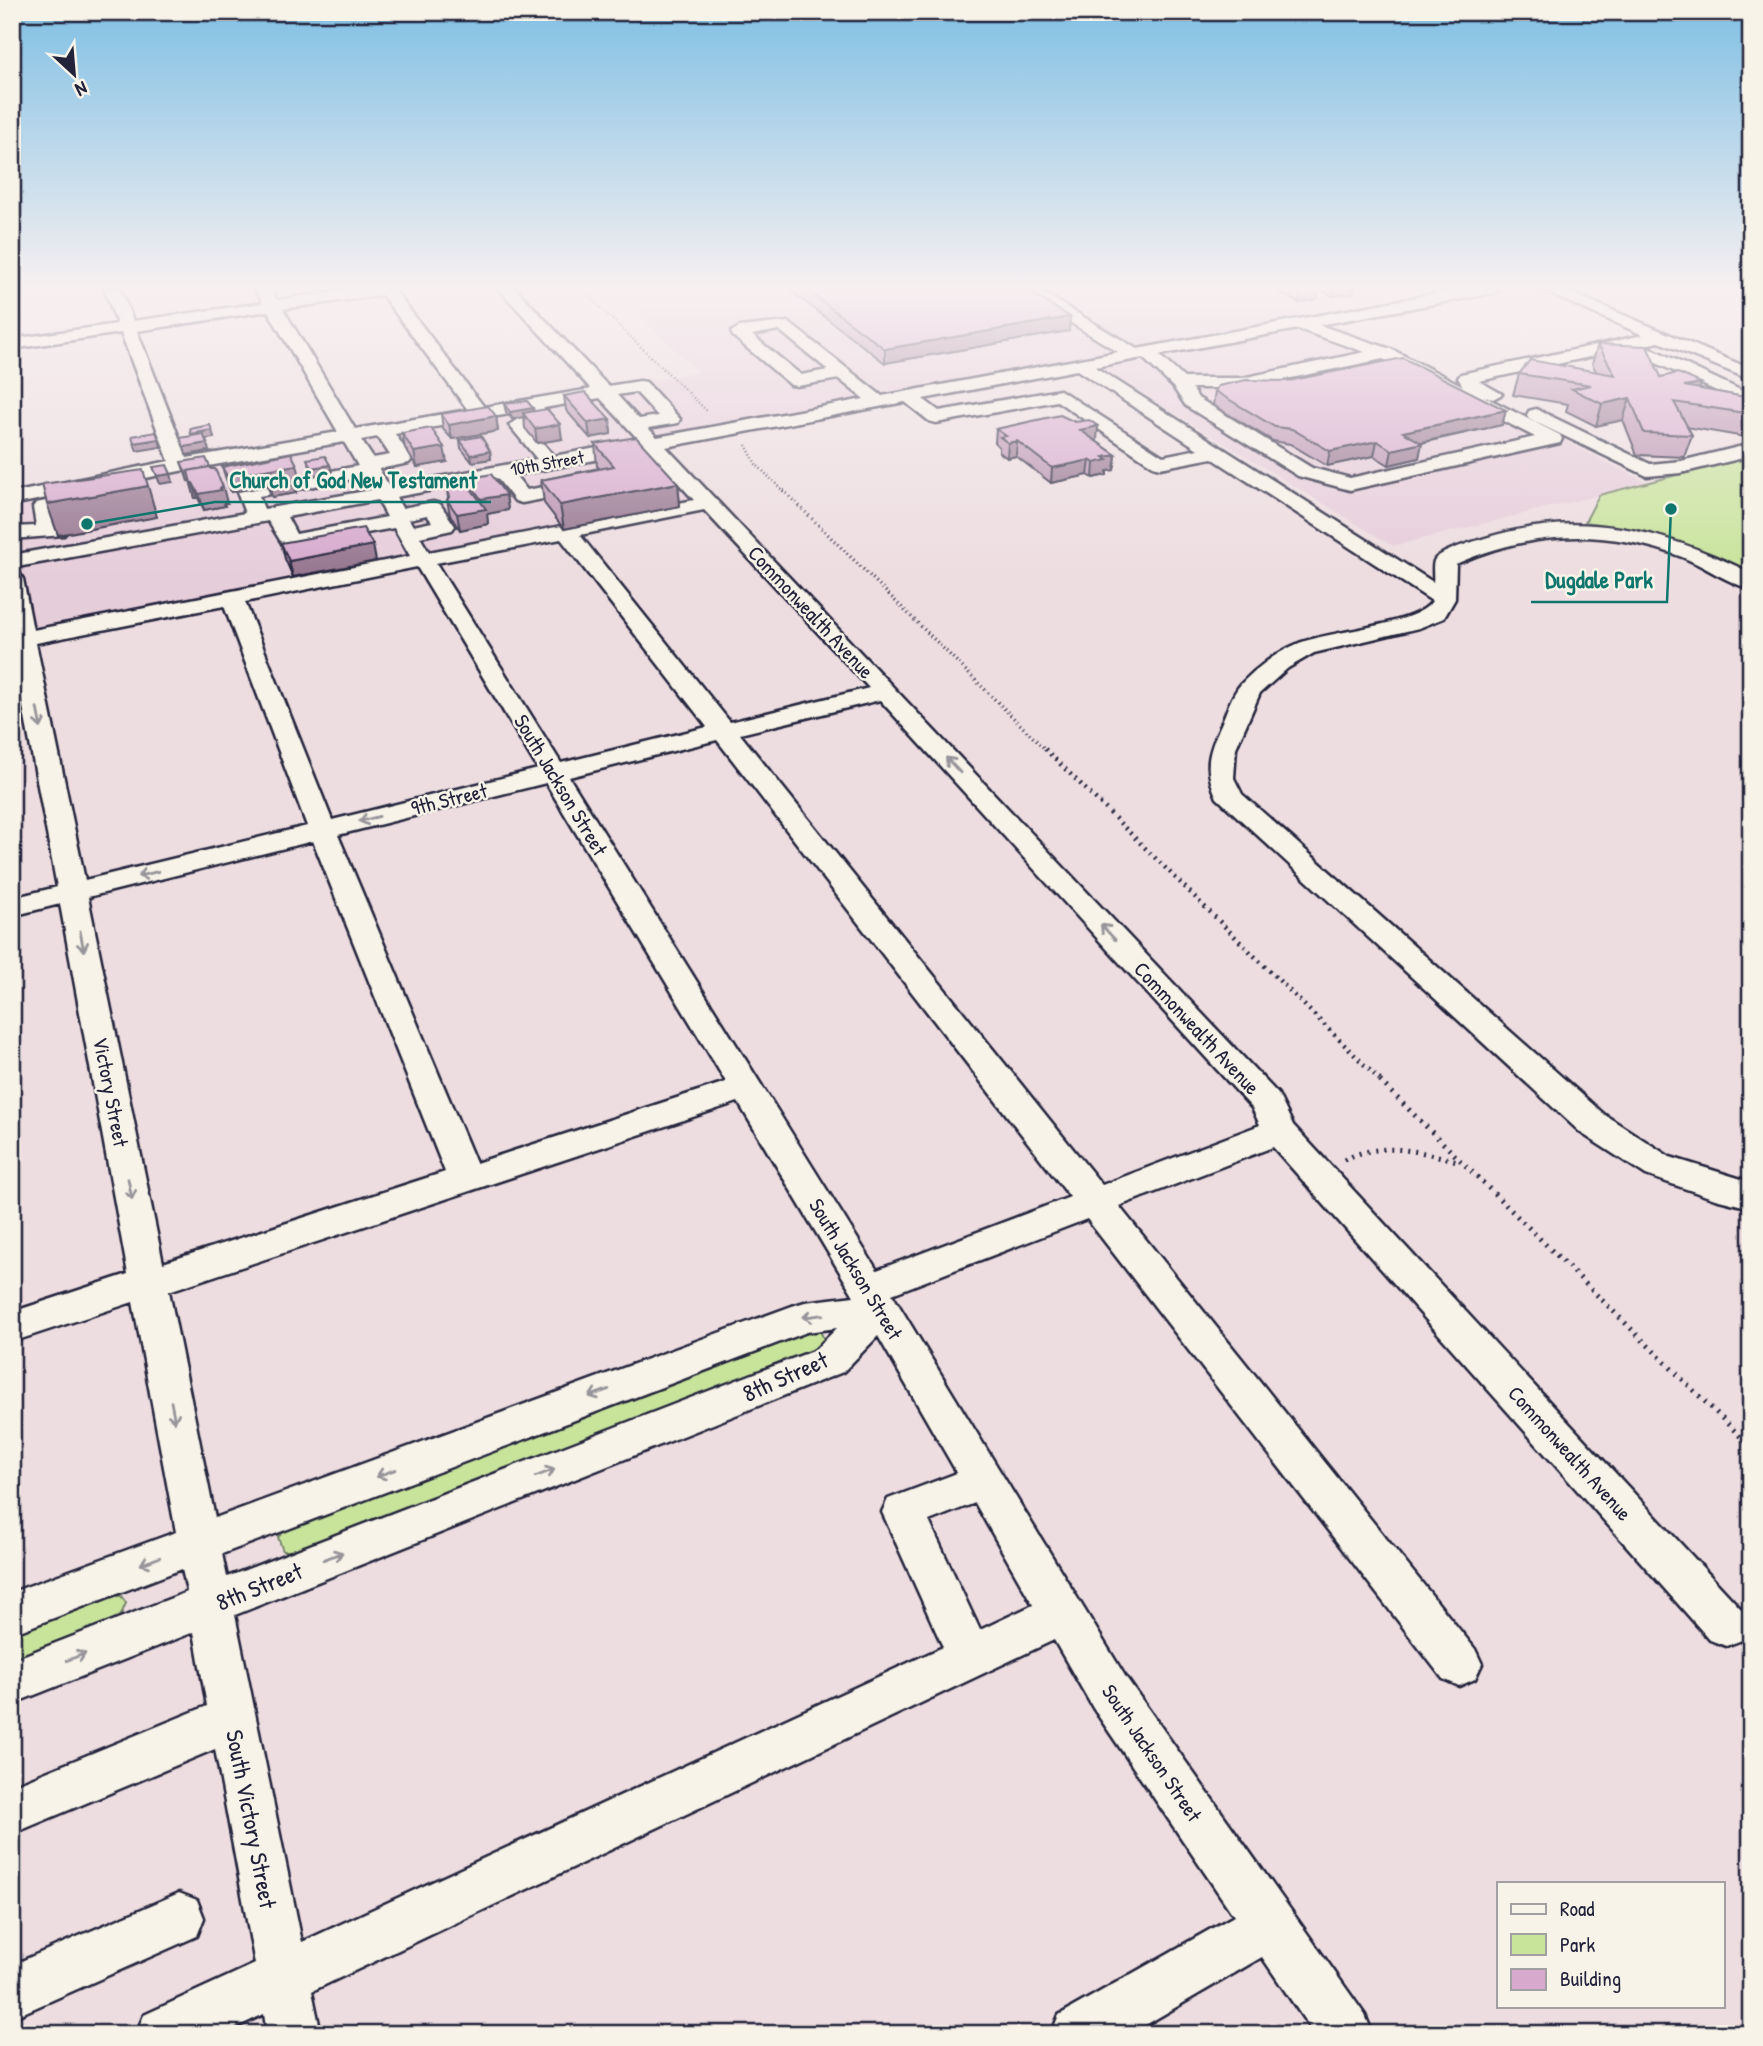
<svg xmlns="http://www.w3.org/2000/svg" width="1763" height="2046" font-family="'Patrick Hand',sans-serif">
	<style>
		.built { fill: #e6cdda }
		.green { fill: #c8e49b; stroke: #75836b; stroke-width: 2 }
		.lines { fill: none; stroke-linecap: round; stroke-linejoin: round }
		.minor-casing { stroke: #22223b; stroke-width: 5 }
		.path-far3 { stroke: #22223b; stroke-width: 2.5; stroke-dasharray: 1 2.5; stroke-linecap: butt }
		.path-far2 { stroke: #22223b; stroke-width: 3.5; stroke-dasharray: 1 3.5; stroke-linecap: butt }
		.path-far1 { stroke: #22223b; stroke-width: 4.5; stroke-dasharray: 2 5; stroke-linecap: butt }
		.path { stroke: #22223b; stroke-width: 5; stroke-dasharray: 2 6; stroke-linecap: butt }
		.minor { fill: #f7f3e8; fill-rule: evenodd }
		.wall { fill: #b891b0; stroke: #22223b; stroke-width: 2 }
		.shaded-wall { fill: #967690; stroke: #22223b; stroke-width: 2 }
		.building { fill: #d6a9cd; stroke: #22223b; stroke-width: 2 }
		.oneway { stroke: #97959a }
		.labels { text-anchor: middle; dominant-baseline: central; stroke-width: 5; stroke-linejoin: round; paint-order: stroke }
		.far-street-label { font-size: 18px; fill: #22223b; stroke: #f7f3e8 }
		.street-label { font-size: 21px; fill: #22223b; stroke: #f7f3e8 }
		.near-street-label { font-size: 24px; fill: #22223b; stroke: #f7f3e8 }
		.leader { fill: none; stroke: #0f766e; stroke-width: 2.5 }
		.callout-dot { fill: #0f766e; stroke: #f7f3e8; stroke-width: 2.5 }
		.callout-label { font-size: 23px; text-anchor: middle; font-weight: bold; fill: #0f766e; stroke: #f7f3e8; stroke-width: 5; stroke-linejoin: round; paint-order: stroke }
	</style>
	<rect width="100%" height="100%" fill="#eddde0"/>
	<filter id="ink" filterUnits="userSpaceOnUse"><feTurbulence type="fractalNoise" baseFrequency=".0143" numOctaves="2"/><feDisplacementMap in="SourceGraphic" scale="14" xChannelSelector="R" yChannelSelector="G"/><feConvolveMatrix kernelMatrix="1 2 1 2 8 2 1 2 1" color-interpolation-filters="sRGB"/></filter>
	<g filter="url(#ink)">
		<g class="built">
			<path d="M610 288H1255L1312 318 12 554V491L699 372Z"/>
			<path d="M1336 324 1648 483 1393 546 1100 368Z"/>
			<path d="M669 448 720 502 12 643V570Z"/>
		</g>
		<g class="green">
			<path d="M1751 456V574L1687 545 1649 533 1585 522 1599 495Z"/>
			<path d="M812 1330 820 1331 825 1341 818 1348 293 1551H283L278 1537 286 1530Z"/>
			<path d="M115 1596H121L126 1603 121 1615 114 1620 12 1659V1635Z"/>
		</g>
		<g class="lines">
			<defs>
				<g id="minor">
					<path d="M104 288H120L133 321 263 303 254 288H270L277 300 359 288H403L396 292 484 407 591 389 498 288H515L608 386 640 381 646 382 680 419 678 423 648 428 657 437 864 399 839 379 797 386 791 385 733 336 731 332 739 327 788 322 882 396 1118 352 1015 288H1035L1137 349 1466 288H1502L1494 293 1319 325 1391 349 1463 386 1458 378 1461 374 1643 335 1537 288H1560L1751 369V380L1659 342 1644 345 1751 395V407L1626 349 1479 381 1502 394 1493 399 1483 396 1560 435 1562 439 1560 443 1350 490 1298 476 1186 406 1173 387 1143 358 1095 367 1433 582C1434 576 1432 567 1434 561 1437 552 1473 542 1482 539 1581 508 1661 529 1751 573V589C1727 583 1705 566 1682 557 1606 528 1530 531 1456 564L1455 599 1444 618 1419 628 1314 653 1288 668 1260 693 1236 748 1234 778 1242 794 1605 1115 1670 1157 1751 1182V1208L1715 1199 1646 1175 1581 1133 1217 798C1203 767 1208 753 1222 722 1227 710 1232 694 1241 684 1256 668 1277 652 1297 644 1326 631 1417 626 1432 601L1212 458 1160 468 1153 466 1057 401 936 423 929 421 905 402 666 447 1278 1094 1293 1125 1742 1610 1748 1625 1742 1640 1726 1646 1710 1640 1273 1147 1119 1206 1475 1649 1482 1664 1475 1679 1459 1686 1443 1679 1087 1219 892 1294 1125 1676 1365 2015 1373 2034H1314L1262 1957 1130 2034H1051L1059 2015 1234 1916 1093 1708 1054 1640 312 1991 321 2034H267L264 2014 222 2034H136L144 2015 255 1964 215 1749 12 1834V1786L207 1706 194 1632 12 1704V1660L187 1592 182 1569 12 1634V1592L176 1532 133 1302 12 1342V1312L128 1274 60 904 12 916V898L57 887 12 648V572L20 574 23 579 33 630 410 556 394 528 290 547 283 545 268 521 12 568V555L245 513 237 492 240 488 358 466 344 442 180 471 12 505V493L169 461 121 333 12 349V339L117 324ZM382 295 468 410 355 429 283 309ZM268 311 338 432 187 458 137 331ZM1298 329 1365 352 1242 378H1184L1159 355ZM779 330 828 370 801 375 752 335ZM1383 359 1535 437 1350 478 1312 468 1198 398 1192 388H1242ZM1077 370 1198 449 1163 456 1060 390 939 411 923 399ZM636 392 658 416 639 419 617 395ZM600 398 639 440 554 456 529 427 549 414 544 408ZM527 411 528 413 509 425 537 459 389 486 379 469 409 463 412 459 395 434ZM378 437 390 455 373 458 361 440ZM648 450 694 500 429 552 420 537 452 530 455 526 440 504 433 502 402 508 396 497 497 478 515 501 522 503 585 491 592 489 595 485 592 481 585 479 527 490 515 475ZM364 477 371 490 264 509 259 496ZM378 500 387 517 296 534 287 517ZM704 510 869 688 730 722 580 535ZM427 515 432 522 413 526 409 519ZM561 539 707 727 561 763 436 563ZM417 567 538 769 332 820 245 602ZM224 606 307 826 85 880 36 643ZM880 700 1252 1108 1260 1125 1102 1185 740 734ZM717 740 1070 1197 877 1270 569 777ZM546 783 726 1082 476 1163 338 835ZM313 841 445 1172 163 1263 88 897ZM738 1102 854 1296 805 1302 792 1306 215 1518 169 1291ZM837 1328 815 1350 227 1577 222 1554 807 1332ZM878 1336 957 1473 888 1499 882 1512 943 1647 302 1942 235 1615 843 1372ZM975 1503 1033 1605 980 1630 929 1521Z"/>
					<path d="M1536 409 1650 464 1681 461 1751 444V456L1681 473 1647 476 1529 419 1527 415 1529 411Z"/>
					<path d="M76 495 83 497 86 501 83 505 54 511 56 525 64 527 67 531 64 535 12 539V527L36 526 33 507 36 503Z"/>
					<path d="M179 1893 197 1900 204 1918 197 1936 12 2018V1965Z"/>
				</g>
			</defs>
			<use href="#minor" class="minor-casing"/>
			<g class="path-far3">
				<path d="M580 288 707 411"/>
				<path d="M746 445 756 464 784 492"/>
			</g>
			<path class="path-far2" d="M783 490 1047 751"/>
			<path class="path-far1" d="M1045 749 1382 1082"/>
			<g class="path">
				<path d="M1380 1081 1751 1447"/>
				<path d="M1344 1160C1381 1140 1423 1152 1461 1162"/>
			</g>
			<use href="#minor" class="minor"/>
		</g>
		<g class="wall">
			<path d="M787 288H1023L1069 331 885 363Z"/>
			<path d="M1276 288H1354L1353 293 1333 296 1319 289 1317 299 1299 303 1276 291Z"/>
			<path d="M1598 344 1661 377 1701 383 1699 389 1751 398V438L1687 427 1692 435 1684 457 1637 455 1623 420 1596 426 1566 411 1568 404 1513 395 1519 374 1596 371 1592 364Z"/>
			<path d="M1215 391 1506 410 1502 425 1421 443 1419 458 1389 465 1374 456 1327 466 1290 444 1273 441 1213 405Z"/>
			<path d="M564 396 610 419 611 434 590 438 566 410Z"/>
			<path d="M504 404 533 412 562 439 537 443 525 428 524 417 512 419 506 412Z"/>
			<path d="M441 414 496 416 498 431 452 439 443 429Z"/>
			<path d="M1075 422 1098 426 1096 441 1116 455 1114 470 1107 471V475L1093 478 1088 475 1051 483 1016 456 1007 458 999 452V447L995 443 996 429Z"/>
			<path d="M402 433 447 462 417 467 405 448Z"/>
			<path d="M460 440 490 451 491 459 472 462 461 448Z"/>
			<path d="M595 444 678 483 680 506 564 529 544 503 541 480 599 468 597 466Z"/>
			<path d="M181 462 227 503H224L225 506 204 510 198 498H195L190 481H188Z"/>
			<path d="M222 467 301 480 292 482 296 493 272 497 267 486 231 492 227 482Z"/>
			<path d="M467 479 506 495 508 510 487 514 488 524 460 530 450 515 447 500 448 498 447 490 468 486Z"/>
			<path d="M281 543 376 561 293 577 285 559Z"/>
		</g>
		<g class="shaded-wall">
			<path d="M1307 288H1319L1317 299 1299 303 1301 290Z"/>
			<path d="M1335 288H1354L1353 293 1333 296Z"/>
			<path d="M1070 317 1069 331 885 363V349Z"/>
			<path d="M1701 383 1694 404 1684 386Z"/>
			<path d="M1630 398 1623 420 1596 426 1602 404Z"/>
			<path d="M533 408 534 415 523 413 524 417 512 419 510 412Z"/>
			<path d="M1506 410 1502 425 1399 447 1403 432Z"/>
			<path d="M496 416 498 431 452 439 449 425Z"/>
			<path d="M610 419 611 434 590 438 588 423Z"/>
			<path d="M560 424 562 439 537 443 535 429Z"/>
			<path d="M1098 426 1097 441 1079 444 1080 430Z"/>
			<path d="M212 430 214 438 194 441 191 434Z"/>
			<path d="M159 439 161 447 137 451 134 443Z"/>
			<path d="M1017 441 1016 456 1007 458 1008 443Z"/>
			<path d="M1377 441 1374 456 1327 466 1330 451Z"/>
			<path d="M207 443 209 451 186 455 184 447Z"/>
			<path d="M1422 443 1419 458 1389 465 1392 450Z"/>
			<path d="M444 447 447 462 417 467 414 452Z"/>
			<path d="M490 451 491 459 472 462 471 455Z"/>
			<path d="M1116 455 1114 470 1107 471V475L1093 478 1094 463 1104 457Z"/>
			<path d="M1090 460 1088 475 1051 483 1052 468Z"/>
			<path d="M297 465 301 480 268 486 266 482 267 486 231 492 227 476Z"/>
			<path d="M330 465 332 472 313 476 311 468Z"/>
			<path d="M211 469 213 476 188 481 186 473Z"/>
			<path d="M171 474 173 482 160 484 157 476Z"/>
			<path d="M191 483H193L198 498H195Z"/>
			<path d="M678 483 680 506 564 529 560 505Z"/>
			<path d="M294 485 296 493 272 497 270 489Z"/>
			<path d="M148 486 157 517 58 535 47 504Z"/>
			<path d="M223 487 227 503H224L225 506 204 510 199 494Z"/>
			<path d="M506 495 508 510 487 514 488 524 460 530 457 514 483 509 481 499Z"/>
			<path d="M373 545 376 561 293 577 289 561Z"/>
		</g>
		<g class="building">
			<path d="M804 288H1023L1070 317 885 349Z"/>
			<path d="M1598 344 1647 346 1661 377 1678 373 1701 383 1684 386 1751 398V414L1674 402 1692 435 1644 433 1630 398 1602 404 1572 389 1591 385 1519 374 1530 360 1615 375Z"/>
			<path d="M1403 358 1506 410 1403 432 1422 443 1392 450 1377 441 1330 451 1292 429 1275 427 1215 391 1218 386 1246 380 1288 381Z"/>
			<path d="M585 392 610 419 588 423 564 396Z"/>
			<path d="M527 401 533 408 510 412 504 404Z"/>
			<path d="M488 406 496 416 449 425 441 414Z"/>
			<path d="M547 409 560 424 535 429 523 413Z"/>
			<path d="M1060 415 1075 422 1089 420 1098 426 1080 430 1116 455 1104 457 1108 460 1094 463 1090 460 1052 468 1017 441 1008 443 1000 437 1006 436 996 429Z"/>
			<path d="M210 425 212 430 191 434 190 429Z"/>
			<path d="M431 428 444 447 414 452 402 433Z"/>
			<path d="M156 432 159 439 134 443 132 436Z"/>
			<path d="M203 434 207 443 184 447 180 438Z"/>
			<path d="M481 436 490 451 471 455 460 440Z"/>
			<path d="M636 437 678 483 560 505 541 480 614 466 595 444Z"/>
			<path d="M291 453 297 465 227 476 222 467Z"/>
			<path d="M325 456 330 465 311 468 307 459Z"/>
			<path d="M206 458 210 467 188 471 189 473H186L181 462Z"/>
			<path d="M167 465 171 474 157 476 153 467Z"/>
			<path d="M210 467 211 469H215L223 487 220 488 221 490 199 494 193 483H191L188 471Z"/>
			<path d="M143 470 148 486 47 504 42 484Z"/>
			<path d="M491 474 506 495 481 499 467 479Z"/>
			<path d="M290 478 294 485 270 489 266 482Z"/>
			<path d="M469 486 486 509 457 514 447 500 450 496 447 490Z"/>
			<path d="M363 528 373 545 289 561 281 543Z"/>
		</g>
		<defs><path id="oneway-shaft" d="M-6 0H5M1.5-3L5.5 0L1.5 3" fill="none" stroke-width="1.6" stroke-linecap="round" stroke-linejoin="round" transform="scale(1.75)"/></defs>
		<g class="oneway">
			<use href="#oneway-shaft" transform="translate(39 718) rotate(79)"/>
			<use href="#oneway-shaft" transform="translate(953 765) rotate(-133)"/>
			<use href="#oneway-shaft" transform="translate(369 819) rotate(166)"/>
			<use href="#oneway-shaft" transform="translate(148 874) rotate(166)"/>
			<use href="#oneway-shaft" transform="translate(1108 932) rotate(-133)"/>
			<use href="#oneway-shaft" transform="translate(82 941) rotate(79)"/>
			<use href="#oneway-shaft" transform="translate(130 1189) rotate(79)"/>
			<use href="#oneway-shaft" transform="translate(813 1316) rotate(172)"/>
			<use href="#oneway-shaft" transform="translate(599 1393) rotate(160)"/>
			<use href="#oneway-shaft" transform="translate(173 1412) rotate(79)"/>
			<use href="#oneway-shaft" transform="translate(386 1473) rotate(160)"/>
			<use href="#oneway-shaft" transform="translate(545 1473) rotate(-21)"/>
			<use href="#oneway-shaft" transform="translate(333 1556) rotate(-21)"/>
			<use href="#oneway-shaft" transform="translate(150 1561) rotate(159)"/>
			<use href="#oneway-shaft" transform="translate(76 1657) rotate(-21)"/>
		</g>
	</g>
	<linearGradient id="sky" x2="0" y2="1"><stop stop-color="#7fbfe4"/><stop offset="0.5" stop-color="#f7f0f1"/><stop offset="1" stop-color="#f7f0f1" stop-opacity="0"/></linearGradient>
	<rect width="1763" height="575" fill="url(#sky)"/>
	<g class="labels">
		<g class="far-street-label">
			<text transform="translate(547 463) rotate(-10)">10th Street</text>
		</g>
		<g class="street-label">
			<text transform="translate(811 612) rotate(47)">Commonwealth Avenue</text>
			<text transform="translate(561 785) rotate(59)">South Jackson Street</text>
			<text transform="translate(449 799) rotate(-14)">9th Street</text>
			<text transform="translate(1197 1028) rotate(47)">Commonwealth Avenue</text>
			<text transform="translate(111 1092) rotate(79)">Victory Street</text>
			<text transform="translate(856 1269) rotate(59)">South Jackson Street</text>
			<text transform="translate(1570 1453) rotate(48)">Commonwealth Avenue</text>
			<text transform="translate(1152 1753) rotate(56)">South Jackson Street</text>
		</g>
		<g class="near-street-label">
			<text transform="translate(785 1376) rotate(-24)">8th Street</text>
			<text transform="translate(259 1586) rotate(-22)">8th Street</text>
			<text transform="translate(252 1819) rotate(79)">South Victory Street</text>
		</g>
	</g>
	<path class="leader" d="M87 524L215 502H491M1671 509L1667 602H1531"/>
	<g class="callout-dot">
		<circle cx="87" cy="524" r="7"/>
		<circle cx="1671" cy="509" r="7"/>
	</g>
	<g class="callout-label">
		<text x="353" y="488">Church of God New Testament</text>
		<text x="1599" y="588">Dugdale Park</text>
	</g>
	<rect width="1763" height="2046" fill="none" stroke="#f7f3e8" stroke-width="42"/>
	<rect x="21" y="21" width="1721" height="2004" fill="none" stroke="#22223b" stroke-width="2.5" filter="url(#ink)"/>
	<rect x="1497" y="1882" width="228" height="126" fill="#f7f3e8" stroke="#a29fa3" stroke-width="2"/>
	<rect x="1511" y="1904" width="35" height="10" fill="#f7f3e8" stroke="#a29fa3" stroke-width="2"/>
	<text x="1560" y="1916" font-size="21" fill="#22223b">Road</text>
	<rect x="1511" y="1934" width="35" height="21" fill="#c8e49b" stroke="#a29fa3" stroke-width="2"/>
	<text x="1560" y="1952" font-size="21" fill="#22223b">Park</text>
	<rect x="1511" y="1969" width="35" height="21" fill="#d6a9cd" stroke="#a29fa3" stroke-width="2"/>
	<text x="1560" y="1986" font-size="21" fill="#22223b">Building</text>
	<g transform="translate(74 74) rotate(154)" stroke="#f7f3e8" stroke-width="5" paint-order="stroke">
	<path d="M0-5L12 26L0 18L-12 26Z" fill="#22223b"/>
	<text y="-10" font-size="19" font-weight="bold" text-anchor="middle" fill="#22223b">N</text>
	</g>
</svg>
